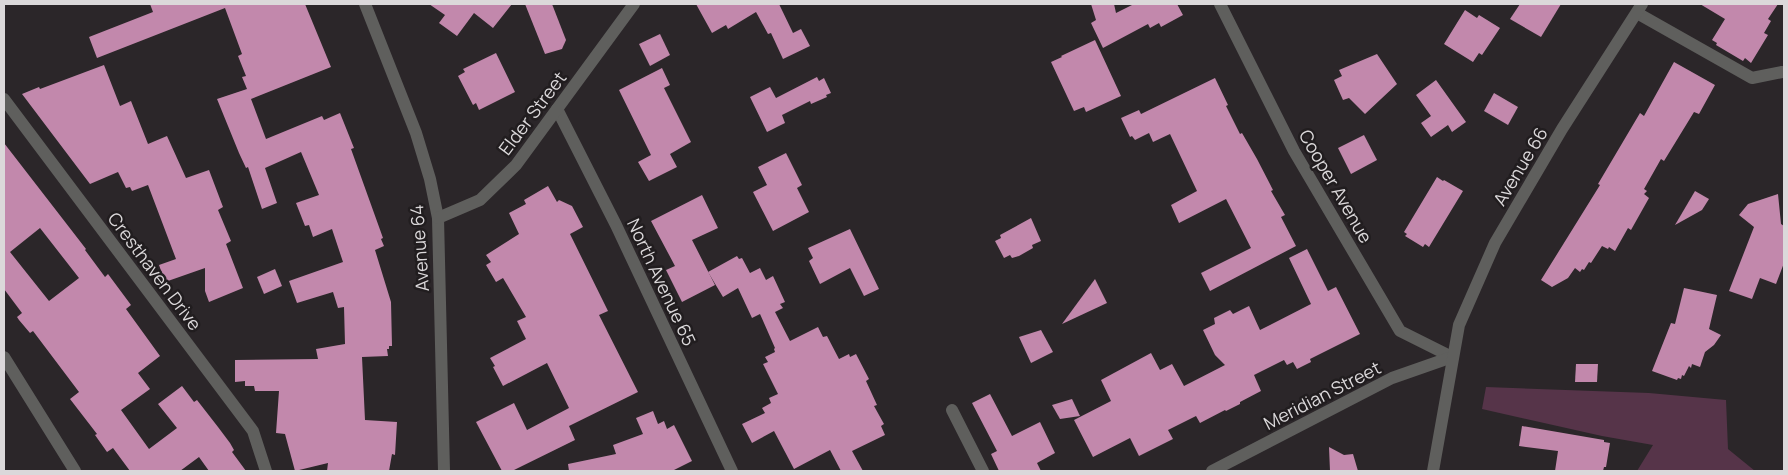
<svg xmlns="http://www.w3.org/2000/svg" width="1788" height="475" font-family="Manrope,sans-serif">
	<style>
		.green { fill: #563449 }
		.building { fill: #c288ac; fill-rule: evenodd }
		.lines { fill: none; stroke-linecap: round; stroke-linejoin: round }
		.minor { stroke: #5f5f5d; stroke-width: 12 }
		.labels { text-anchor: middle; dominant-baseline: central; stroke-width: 5; stroke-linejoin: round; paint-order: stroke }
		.street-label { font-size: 18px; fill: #dbd8da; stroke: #211d1f }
	</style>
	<rect width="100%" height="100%" fill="#2b2629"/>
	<path class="green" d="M1486 387 1649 393 1726 400 1728 449 1755 471H1637L1653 445 1602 436 1482 409Z"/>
	<g class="building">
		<path d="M150 4H305L331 67 251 99 266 139 322 116 324 120 340 113 354 148 351 149 383 238 381 239 384 246 375 250 391 302 392 346H389V349H387L388 356 362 357 365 420 397 422 395 455 392 454 389 471H327L328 463 295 471 285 434 276 433 279 391H255L254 386H245V381L235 382V360L318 359 316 349 345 344 344 307 338 308 333 292 297 303 289 281 343 262 332 229 313 237 309 225 305 226 296 203 319 195 301 152 265 168 277 203 262 209 248 167 246 168 239 153 217 99 247 89 242 77 246 76 238 56 242 54 225 8 97 58 89 37 153 12Z"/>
		<path d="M429 4H512L493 28 474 13 457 36 439 23 445 15Z"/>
		<path d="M525 4H552L566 40 562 49 545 54Z"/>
		<path d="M696 4H779L793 33 801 29 810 46 783 59 771 33 768 34 756 12 728 29 726 25 712 33Z"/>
		<path d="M1091 4H1114L1116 13 1134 4H1177L1183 15 1161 27 1159 23 1150 28 1148 24 1103 48 1091 23 1096 20Z"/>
		<path d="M1520 4H1561L1541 37 1510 19Z"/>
		<path d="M1700 4H1778L1768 19 1771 21 1764 33 1768 35 1751 63 1745 58 1743 61 1716 45 1717 43 1712 40 1725 19Z"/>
		<path d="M1465 10 1477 18 1479 15 1500 28 1482 55 1479 53 1473 62 1444 44Z"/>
		<path d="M660 34 670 55 650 66 639 44Z"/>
		<path d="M1095 40 1121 96 1086 112 1084 107 1074 111 1051 62 1062 57 1061 56Z"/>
		<path d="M496 53 515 92 479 110 476 103 473 105 458 76 465 72 463 69Z"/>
		<path d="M1377 54 1397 84 1365 114 1349 98 1343 100 1334 80 1342 76 1339 70Z"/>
		<path d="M1674 62 1715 85 1699 114 1694 112 1664 161 1661 159 1644 189 1647 191 1644 194 1649 198 1631 230 1628 228 1615 251 1609 247 1608 249 1602 246 1591 263 1589 262 1584 270 1582 269 1580 272 1575 268 1568 278 1552 287 1541 280 1600 185 1598 184 1640 113 1644 116Z"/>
		<path d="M104 65 120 106 131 101 148 144 167 136 186 178 209 170 223 207 218 210 231 241 226 244 243 288 209 302 205 291V268L165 282 159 265 176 259 148 185 132 191 130 187 126 188 118 172 90 184 22 94 39 87 40 89Z"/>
		<path d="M662 68 670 85 664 88 691 142 670 154 677 167 649 181 638 162 651 155 619 90Z"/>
		<path d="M817 77 819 81 824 78 831 93 826 95 827 97 811 104 810 101 782 115 785 123 767 132 750 97 770 87 776 98Z"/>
		<path d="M1215 78 1228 105 1226 106 1240 134 1242 133 1257 159 1273 190 1271 191 1285 215 1281 217 1296 246 1210 291 1201 273 1251 248 1226 199 1179 223 1171 205 1197 191 1170 134 1153 142 1149 133 1135 140 1132 136 1130 137 1121 118 1139 110 1141 114Z"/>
		<path d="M1436 80 1466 122 1452 132 1448 125 1431 137 1421 123 1431 116 1416 95Z"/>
		<path d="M1494 93 1518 107 1508 125 1484 111Z"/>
		<path d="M1364 135 1377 160 1351 174 1338 148Z"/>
		<path d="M4 143 86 249 85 250 105 277 108 274 131 305 126 309 160 356 138 373 150 389 121 410 149 449 177 428 158 404 182 386 194 402 197 400 218 427 230 443 234 450 232 452 246 471H209L199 457 180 471H130L113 448 107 452 95 435 97 434 70 399 79 392 33 331 30 333 19 320 17 317 22 313 4 289ZM40 228 79 278 49 301 10 252Z"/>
		<path d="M786 153 802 185 797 188 809 212 773 231 753 192 767 185 758 167Z"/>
		<path d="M1437 177 1443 181 1444 180 1463 191 1429 247 1425 244 1423 247 1405 236 1407 234 1404 232Z"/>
		<path d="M548 186 557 202 559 200 572 206 583 227 570 234 608 311 599 315 638 392 569 426 575 440 512 471H502L476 422 514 403 527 430 569 408 547 363 503 386 493 367 495 366 490 358 526 339 517 321 526 317 503 278 496 282 486 265 491 262 486 255 519 234 509 213 526 204 524 200Z"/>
		<path d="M1695 191 1709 199 1702 210 1675 225Z"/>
		<path d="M1778 194 1781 224 1784 226V263L1776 284 1760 278 1752 299 1729 291 1754 227 1739 215 1748 204Z"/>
		<path d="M702 195 718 228 692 240 715 285 682 302 666 270 675 266 651 221Z"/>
		<path d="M1031 218 1041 241 1032 245 1033 248 1019 256 1012 258 1010 255 1004 258 995 241 1001 238 1000 235Z"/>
		<path d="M850 229 879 289 864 296 850 268 820 284 809 261 813 258 808 248Z"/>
		<path d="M1307 249 1328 291 1336 287 1360 334 1310 359 1311 362 1297 369 1293 362 1287 365 1284 360 1254 375 1261 391 1240 402V404L1226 411 1225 410 1200 423 1196 416 1168 430 1173 439 1139 456 1130 438 1093 457 1074 420 1111 401 1101 380 1151 353 1160 370 1172 364 1184 386 1225 365 1215 355 1203 330 1215 324 1214 318 1230 310 1233 314 1249 306 1260 330 1311 304 1289 258Z"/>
		<path d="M737 256 739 259 742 258 750 273 760 268 766 280 773 276 785 302 780 304 783 308 775 312 790 341 818 327 823 337 827 336 839 359 849 354 850 357 856 354 869 379 866 381 877 405 874 406 884 424 881 426 885 435 852 451 863 471H841L830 450 794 469 774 431 752 443 742 424 765 413 762 408 771 403 769 398 778 394 763 364 768 362 765 357 775 352 774 349 775 348 760 314 752 318 738 288 723 297 708 272Z"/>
		<path d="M275 269 282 286 264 294 257 277Z"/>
		<path d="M1095 279 1107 303 1062 324Z"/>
		<path d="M1684 288 1717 295 1709 329 1721 335 1714 345 1705 352 1700 367 1692 364 1691 368 1689 366 1684 376 1682 375 1681 379 1678 378 1677 380 1652 371 1671 323 1675 324Z"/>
		<path d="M1041 330 1053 352 1031 363 1019 337Z"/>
		<path d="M1576 364H1598L1597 382H1575Z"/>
		<path d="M990 394 1012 436 1040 422 1055 453 1037 463 1041 471H999L991 454 997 451 972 403Z"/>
		<path d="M1072 399 1080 416 1060 419 1052 405Z"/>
		<path d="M653 411 658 424 664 421 667 429 674 425 692 461 672 471H569L568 464 616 454 613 445 643 434 636 418Z"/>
		<path d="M1522 426 1604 440V442L1610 443 1606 467H1604L1603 471H1555L1558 451 1519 446Z"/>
		<path d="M1329 447 1344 455 1353 454 1358 471H1330Z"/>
	</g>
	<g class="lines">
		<g class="minor">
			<path d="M365 4 416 133 430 179 438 218 444 471"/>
			<path d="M1220 4 1294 151 1400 331 1452 357"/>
			<path d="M1637 13 1752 78 1782 72"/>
			<path d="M4 99 253 431 266 471"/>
			<path d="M557 109 616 225 732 471"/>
			<path d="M438 218 480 200 516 165 634 4"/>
			<path d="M4 357 75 471"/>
			<path d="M952 410 983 471"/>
			<path d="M1212 471 1392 378 1452 357"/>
			<path d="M1433 471 1459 325 1495 243 1562 129 1642 4"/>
		</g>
	</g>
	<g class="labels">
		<g class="street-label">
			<text transform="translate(532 113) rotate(-53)">Elder Street</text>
			<text transform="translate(1520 166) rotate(-59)">Avenue 66</text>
			<text transform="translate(1336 186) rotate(60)">Cooper Avenue</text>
			<text transform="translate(419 248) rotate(-94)">Avenue 64</text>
			<text transform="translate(155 271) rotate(53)">Cresthaven Drive</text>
			<text transform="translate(662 282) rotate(65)">North Avenue 65</text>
			<text transform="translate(1322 395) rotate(-27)">Meridian Street</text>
		</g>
	</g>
	<rect width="1788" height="475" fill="none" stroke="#dbd8da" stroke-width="10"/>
</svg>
